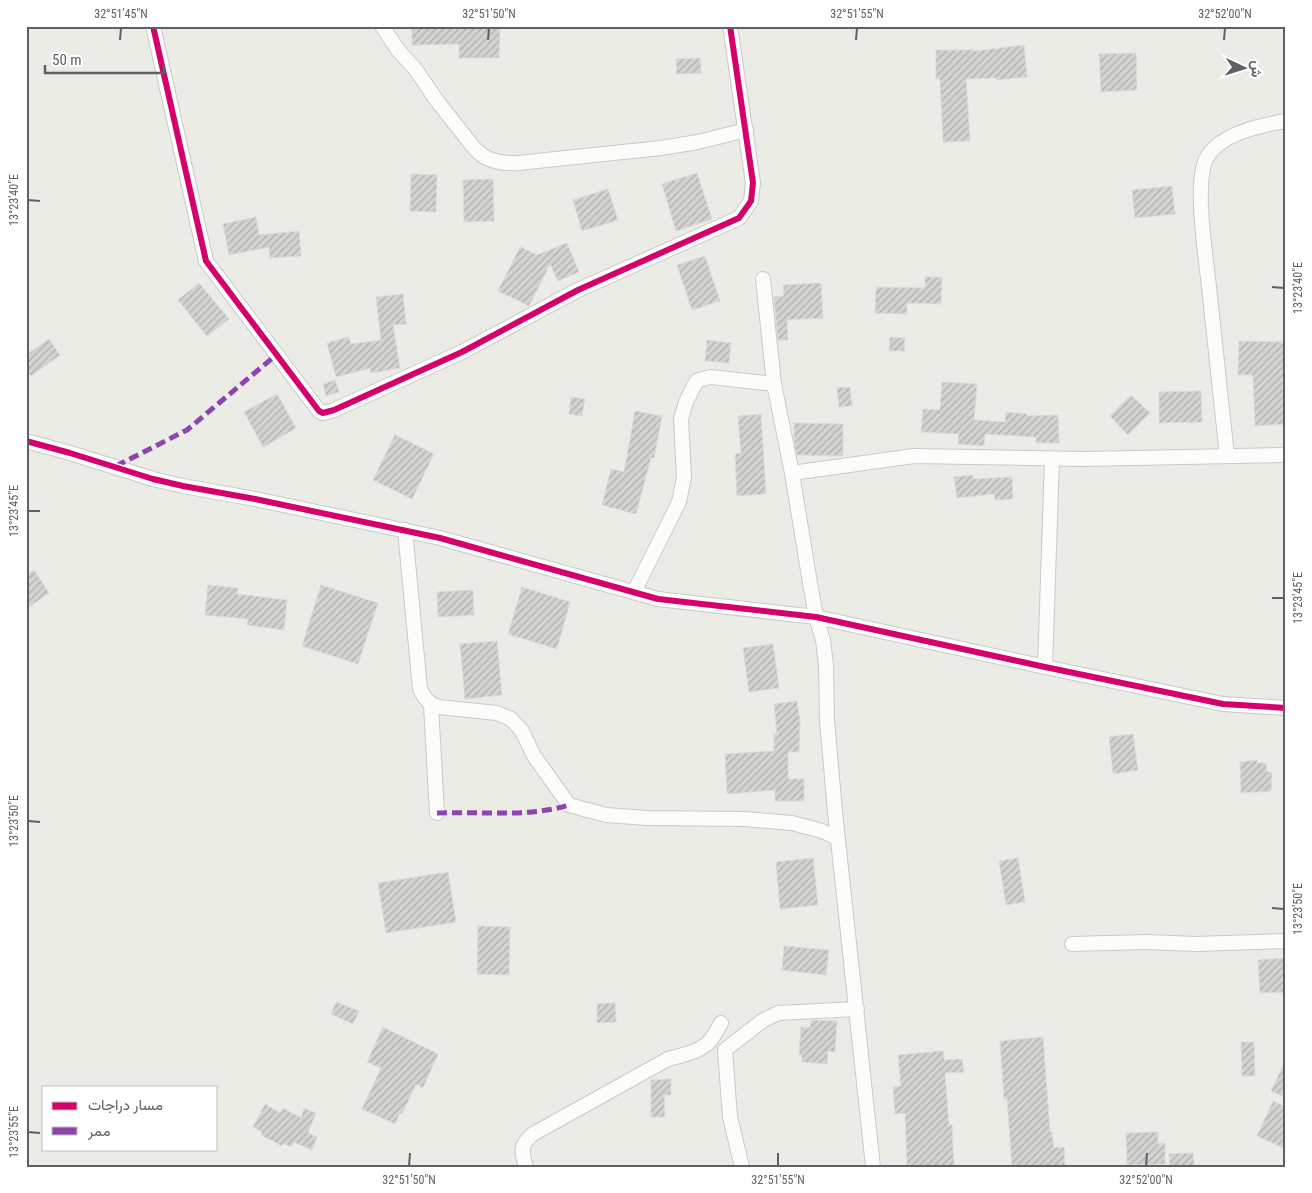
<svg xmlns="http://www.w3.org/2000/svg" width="1312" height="1193" font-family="'Roboto Condensed',Vazirmatn,sans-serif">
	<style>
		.building { fill: url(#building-hatch); stroke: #dcdbd6 }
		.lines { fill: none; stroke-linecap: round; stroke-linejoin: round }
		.street-casing { stroke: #c9c9c9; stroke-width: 16 }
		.street { stroke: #fcfcfb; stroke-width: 14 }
		.quiet { stroke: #8e44ad; stroke-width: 5; stroke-dasharray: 10 5; stroke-linecap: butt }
		.cycleway-casing { stroke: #fff; stroke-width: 9 }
		.cycleway { stroke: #d6006c; stroke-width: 6 }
		.ticks { fill: none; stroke: #5d6065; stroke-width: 2 }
		.neatline { fill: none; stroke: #5d6065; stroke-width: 2 }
		.ticks-label { font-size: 12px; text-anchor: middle; fill: #5d6065 }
	</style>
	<defs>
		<pattern id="building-hatch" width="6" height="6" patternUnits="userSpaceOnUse" patternTransform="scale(1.25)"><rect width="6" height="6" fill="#d3d3d0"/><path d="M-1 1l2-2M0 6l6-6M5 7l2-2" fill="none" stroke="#aeafac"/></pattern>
	</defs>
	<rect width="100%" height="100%" fill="#ecece7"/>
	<g class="building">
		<path d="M412 26H500L499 58H459V44L412 45Z"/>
		<path d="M1024 45 1027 77 997 80 996 78 966 79 970 141 943 142 940 79H936V50H974V51Z"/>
		<path d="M1136 53 1137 90 1101 92 1099 54Z"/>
		<path d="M700 58 701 73 677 74 676 59Z"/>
		<path d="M697 173 712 219 676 231 662 184Z"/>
		<path d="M411 174 437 175 436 212 410 211Z"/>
		<path d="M493 179 494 221 464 222 463 180Z"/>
		<path d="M1172 186 1175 214 1135 218 1132 190Z"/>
		<path d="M608 189 618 220 582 231 573 200Z"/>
		<path d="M256 217 259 235 299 231 301 256 270 258 269 247 229 255 223 224Z"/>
		<path d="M567 243 579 272 558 281 550 264 529 306 498 291 520 247 537 255Z"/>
		<path d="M705 256 720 301 692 310 677 265Z"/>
		<path d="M925 277H942L941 304 907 303V314L875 313 876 287 925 288Z"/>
		<path d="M199 283 229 319 207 336 178 300Z"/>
		<path d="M821 283 823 318 787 320 788 340H778L774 297 784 296 783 285Z"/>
		<path d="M403 294 406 324 393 325 400 368 371 373 370 368 336 377 327 343 349 337 351 344 381 340 376 297Z"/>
		<path d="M890 337 905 338 904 351H889Z"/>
		<path d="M49 339 60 355 31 376 26 370V355Z"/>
		<path d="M707 340 731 343 729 363 705 361Z"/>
		<path d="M1239 341 1284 342 1283 394H1286V424L1255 426 1253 375H1238Z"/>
		<path d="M335 380 339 392 326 396 323 384Z"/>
		<path d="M942 382 977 384 974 420 1005 422 1006 412 1027 414V416L1058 415 1059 443H1036V437L985 434 984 446 958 444 959 434 921 432 923 409 940 410Z"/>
		<path d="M850 387 852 406 839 407 837 388Z"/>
		<path d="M1201 391 1202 422 1159 423V392Z"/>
		<path d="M277 394 296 428 263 447 244 412Z"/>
		<path d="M1131 395 1150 413 1128 435 1110 416Z"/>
		<path d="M571 397 585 399 582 416 569 414Z"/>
		<path d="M635 411 662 416 654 458H651L636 514 602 505 611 469 624 472Z"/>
		<path d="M761 414 766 494 737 496 735 454 741 453 738 416Z"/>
		<path d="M794 423 843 424V456L797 455 794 440Z"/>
		<path d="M395 435 434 454 412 499 373 480Z"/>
		<path d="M973 475V479L1012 477 1013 499 995 500 994 494 957 498 954 477Z"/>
		<path d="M34 570 49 593 26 609V575Z"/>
		<path d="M208 585 238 588 237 594 287 600 284 630 247 625 248 619 205 615Z"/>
		<path d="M321 585 378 603 358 664 302 646Z"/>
		<path d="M522 587 570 602 557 649 508 634Z"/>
		<path d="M473 590 474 615 438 617 437 592Z"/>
		<path d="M497 641 502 695 465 699 460 644Z"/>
		<path d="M773 644 779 688 749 692 743 648Z"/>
		<path d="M797 701 800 722 799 752H788V779H804V801H775V790L727 794 725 754 774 751V734H777L774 704Z"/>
		<path d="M1133 734 1138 770 1113 774 1109 737Z"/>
		<path d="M1257 760V763H1266L1267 772H1272L1271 791 1241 793 1240 762Z"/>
		<path d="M813 858 818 905 780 909 776 862Z"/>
		<path d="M1018 858 1025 902 1006 905 999 861Z"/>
		<path d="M448 872 456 922 386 933 378 883Z"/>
		<path d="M478 926 510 927 509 975 477 974Z"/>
		<path d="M784 946 829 950 826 975 782 970Z"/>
		<path d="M1286 958V992L1260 993 1258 960Z"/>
		<path d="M336 1002 359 1011 353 1024 331 1014Z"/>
		<path d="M615 1003 616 1022 597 1023V1004Z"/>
		<path d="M811 1020 837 1021 835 1052 828 1051 827 1064 802 1062V1055H799L801 1027 810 1028Z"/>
		<path d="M383 1027 438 1054 423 1088 416 1084 402 1114 400 1113 395 1124 362 1109 381 1068 367 1062Z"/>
		<path d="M1043 1037 1050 1132H1052L1054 1148 1064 1147 1065 1167H1012L1007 1098 1004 1099 1000 1041Z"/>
		<path d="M1241 1042H1254L1255 1076H1242Z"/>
		<path d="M943 1051 944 1060 962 1059 964 1072 945 1073 949 1125H952L954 1167H907L905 1113 895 1114 893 1087 901 1086 898 1055Z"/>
		<path d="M1286 1059V1090L1282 1096 1271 1091Z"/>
		<path d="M671 1079V1095H664L665 1117H651V1080Z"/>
		<path d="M1273 1101 1286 1107V1149L1257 1136Z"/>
		<path d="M265 1104 280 1113 283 1108 301 1118 304 1108 316 1113 308 1133 317 1137 312 1150 294 1142 291 1147 283 1143 282 1146 261 1135 262 1132 253 1127Z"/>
		<path d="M1158 1132V1144L1165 1143V1164L1127 1165 1126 1133Z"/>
		<path d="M1193 1153 1194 1167H1170L1169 1154Z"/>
	</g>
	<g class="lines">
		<defs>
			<g id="street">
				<path d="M153 26 206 261 319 411 323 413 334 410 462 352 578 290 739 218 751 201 753 183 730 26"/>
				<path d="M382 26 398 50 416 70 437 101 475 149C486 161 501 164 518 163L661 148 698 142 746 130"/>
				<path d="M763 279 774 384 792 473 810 583 816 617 823 640 826 665 827 720 835 812 873 1167"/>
				<path d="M26 441 70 453 153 479 183 486 255 499 440 538 658 599 816 617 1045 667 1223 704 1286 708"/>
				<path d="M1227 456C1221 400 1215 343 1209 287 1206 257 1194 185 1206 159 1218 134 1261 125 1286 121"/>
				<path d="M792 473 914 456 1082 459 1286 455"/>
				<path d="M405 530 420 689C425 699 428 704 439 707L497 713 511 719 522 731 534 756 569 805 606 815 647 818 745 819 792 823 822 831 837 838"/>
				<path d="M634 592 679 502 684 477 681 419 686 402 695 384 698 380 711 377 774 384"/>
				<path d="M1045 667 1052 459"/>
				<path d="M431 705 437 813"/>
				<path d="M1072 944 1147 942 1196 944 1286 941"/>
				<path d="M526 1167C521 1151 520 1145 533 1134L668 1059C682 1055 700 1052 710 1041 714 1036 718 1028 721 1023"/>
				<path d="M742 1167 730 1117 725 1050 762 1021 778 1013 857 1009"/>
			</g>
		</defs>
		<use href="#street" class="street-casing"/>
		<use href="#street" class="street"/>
		<g class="quiet">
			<path d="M116 466 187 430 276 355"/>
			<path d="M437 813C481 811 527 818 569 805"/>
		</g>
		<defs>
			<g id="cycleway">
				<path d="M153 26 206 261 319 411 323 413 334 410 462 352 578 290 739 218 751 201 753 183 730 26"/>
				<path d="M26 441 70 453 153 479 183 486 255 499 440 538 658 599 816 617 1045 667 1223 704 1286 708"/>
			</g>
		</defs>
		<use href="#cycleway" class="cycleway-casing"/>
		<use href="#cycleway" class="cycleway"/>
	</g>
	<path class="ticks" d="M120 40 121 28M488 40 489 28M856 40 857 28M1224 40 1225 28M28 200 40 201M1272 287 1284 288M28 511H40M1272 598H1284M28 821 40 822M1272 908 1284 909M28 1132 40 1133M409 1166 410 1153M778 1166V1153M1146 1166 1147 1153"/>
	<rect width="1312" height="1193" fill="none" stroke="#ffffff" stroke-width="55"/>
	<rect x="42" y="1086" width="175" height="65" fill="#ffffff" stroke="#bebfc1"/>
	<rect x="52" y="1102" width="25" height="8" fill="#d6006c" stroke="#bebfc1"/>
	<text x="88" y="1110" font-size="15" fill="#5d6065">مسار دراجات</text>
	<rect x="52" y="1127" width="25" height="8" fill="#8e44ad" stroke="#bebfc1"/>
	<text x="88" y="1136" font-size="15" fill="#5d6065">ممر</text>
	<g transform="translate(1244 68) rotate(94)" stroke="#ffffff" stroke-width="4" paint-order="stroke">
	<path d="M0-4L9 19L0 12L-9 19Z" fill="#5d6065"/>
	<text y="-8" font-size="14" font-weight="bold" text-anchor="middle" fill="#5d6065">ش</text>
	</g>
	<path d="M45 65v8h119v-8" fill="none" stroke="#5d6065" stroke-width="2.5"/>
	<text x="52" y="65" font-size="15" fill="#5d6065" stroke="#ffffff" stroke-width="4" paint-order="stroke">50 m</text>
	<rect x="28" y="28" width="1256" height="1138" class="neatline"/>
	<g class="ticks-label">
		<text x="121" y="18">32°51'45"N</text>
		<text x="489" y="18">32°51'50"N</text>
		<text x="857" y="18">32°51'55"N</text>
		<text x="1225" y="18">32°52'00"N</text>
		<text transform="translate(14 200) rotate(-90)" y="4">13°23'40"E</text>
		<text transform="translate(1298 288) rotate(-90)" y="4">13°23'40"E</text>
		<text transform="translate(14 511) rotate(-90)" y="4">13°23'45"E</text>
		<text transform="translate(1298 598) rotate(-90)" y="4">13°23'45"E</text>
		<text transform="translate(14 821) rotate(-90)" y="4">13°23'50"E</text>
		<text transform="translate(1298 909) rotate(-90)" y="4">13°23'50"E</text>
		<text transform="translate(14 1132) rotate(-90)" y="4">13°23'55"E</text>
		<text x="409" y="1184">32°51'50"N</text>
		<text x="778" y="1184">32°51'55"N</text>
		<text x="1146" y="1184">32°52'00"N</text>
	</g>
</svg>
